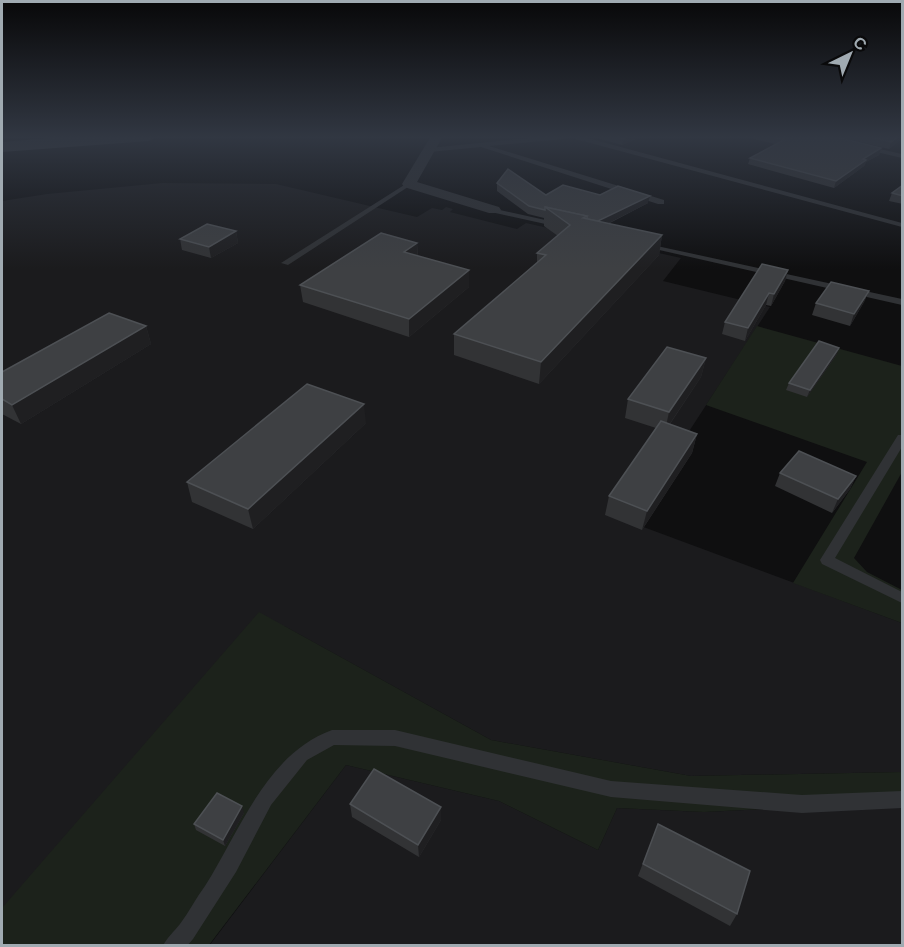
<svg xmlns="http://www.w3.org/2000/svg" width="904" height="947" font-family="'Work Sans',sans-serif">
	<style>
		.built { fill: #1b1b1d }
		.green { fill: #1c221b }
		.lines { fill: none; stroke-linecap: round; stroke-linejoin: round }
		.lane { fill: #303235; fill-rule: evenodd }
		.street { fill: #303235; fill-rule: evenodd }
		.secondary { fill: #3e4245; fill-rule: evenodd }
		.wall { fill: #323335 }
		.shaded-wall { fill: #1f1f21 }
		.building { fill: #3e4043; stroke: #4d5054; stroke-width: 1.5 }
	</style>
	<rect width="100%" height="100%" fill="#0f0f10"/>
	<g class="built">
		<path d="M162 183 276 184 417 217 432 208 442 210 446 207 453 209 450 212 517 229 526 223 681 258 663 281 770 307 630 522 902 623V772L691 776 491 740 284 626 2 946V201L47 194Z"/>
		<path d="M346 765 499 801 598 850 617 808 704 812 902 802V945L209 946Z"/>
	</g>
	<g class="green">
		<path d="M757 326 902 366V472L854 558 867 572 902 590V623L793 583 867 462 706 405Z"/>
		<path d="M259 612 491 740 691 776 902 772V802L704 812 617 808 598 850 499 801 346 765 209 945 2 946V908Z"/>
	</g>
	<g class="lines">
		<g class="lane">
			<path d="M549 136H580L902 223V227L572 138 489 146 664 200V204H658L481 147 429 152 426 150 429 148Z"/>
			<path d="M866 146 902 154V158L864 149V147Z"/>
			<path d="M409 182 413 184 411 185 288 265 281 263Z"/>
			<path d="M491 208 559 223 563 225 559 227 491 212Z"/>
			<path d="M643 243 902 299V305L646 247 642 245Z"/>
			<path d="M898 435H902V447L835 558 902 592V603L822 564 820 560Z"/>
			<path d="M332 730H395L611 781 802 795 902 791V808L802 813 611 797 395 746 334 745 307 760 271 805 236 872 193 939 187 946H163C167 937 174 932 180 924 189 912 196 898 205 886 240 831 266 754 332 730Z"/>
		</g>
		<path class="street" d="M431 136H443L417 182 499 207 501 210 499 213H489L404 187 402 184Z"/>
		<path class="secondary" d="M75 136H157L149 141 2 152V142Z"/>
	</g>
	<g class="wall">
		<path d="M590 136H643L622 145Z"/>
		<path d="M743 136H832L881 148 879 155 866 162 864 166 834 188 748 164 750 158 775 144Z"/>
		<path d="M837 136H903V138L889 149Z"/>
		<path d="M497 183 546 195H600L648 203 608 224 662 235 659 255 539 384 454 355V334L537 263V253L558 236 544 226V218L528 214 497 191Z"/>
		<path d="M903 185V204L889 201 892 193Z"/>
		<path d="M236 231 238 243 211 258 182 250 180 239Z"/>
		<path d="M417 243 418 256 469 287 409 337 303 302 300 285Z"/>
		<path d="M788 270 785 281 771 306 766 305 745 341 722 334 725 322Z"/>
		<path d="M869 291 864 302 850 326 812 315 816 303Z"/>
		<path d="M146 326 151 344 21 424 2 414V372Z"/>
		<path d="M837 354 807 397 786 390 789 383Z"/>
		<path d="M706 358 701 377 670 424 697 434 692 453 642 530 605 515 609 496 656 428 625 418 628 399Z"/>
		<path d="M366 423 253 529 192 502 187 482Z"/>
		<path d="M780 473 856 476 850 489 832 513 775 486Z"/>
		<path d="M350 804 441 807V820L419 857 352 817Z"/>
		<path d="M244 813 225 846 196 830 194 824Z"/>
		<path d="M658 824 737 914 730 926 638 876Z"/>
	</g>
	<g class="shaded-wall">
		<path d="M629 136H643L622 145 623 139Z"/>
		<path d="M899 136H903V138L889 149 891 142Z"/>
		<path d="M881 148 879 155 866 162 864 166 834 188 836 181 863 159Z"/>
		<path d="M650 196 648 203 597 229 598 221Z"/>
		<path d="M236 231 238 243 211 258 209 247Z"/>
		<path d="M662 235 659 255 539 384 541 362Z"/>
		<path d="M417 243 418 260 404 252Z"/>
		<path d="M469 270V287L409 337V319Z"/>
		<path d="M788 270 785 281 771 306 774 294Z"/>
		<path d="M869 291 864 302 850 326 854 314Z"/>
		<path d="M769 293 766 305 745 341 748 328Z"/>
		<path d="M146 326 151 344 21 424 12 405Z"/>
		<path d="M839 348 837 354 807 397 810 390Z"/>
		<path d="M706 358 701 377 665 431 669 412Z"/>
		<path d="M364 404 366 423 253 529 248 509Z"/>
		<path d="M697 434 692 453 642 530 647 511Z"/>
		<path d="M856 476 850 489 832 513 838 499Z"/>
		<path d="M242 806 244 813 225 846 223 840Z"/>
		<path d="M441 807V820L419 857 418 845Z"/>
	</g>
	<g class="building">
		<path d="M614 136H629L623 139Z"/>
		<path d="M770 136H832L881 148 863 159 866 160 836 181 750 158 784 140Z"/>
		<path d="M866 136H899L891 142Z"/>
		<path d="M508 169 546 195 563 185 600 195 618 186 650 196 598 221 587 219V216L545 207V210L529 206 497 183Z"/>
		<path d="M903 185V196L892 193Z"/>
		<path d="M545 207 587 216 583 218 662 235 541 362 454 334 546 255 537 253 570 225Z"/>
		<path d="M207 224 236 231 209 247 180 239Z"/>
		<path d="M381 233 417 243 404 252 469 270 409 319 300 285Z"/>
		<path d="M762 264 788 270 774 294 769 293 748 328 725 322Z"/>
		<path d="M831 282 869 291 854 314 816 303Z"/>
		<path d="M109 313 146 326 12 405 2 399V372Z"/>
		<path d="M819 341 839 348 810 390 789 383Z"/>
		<path d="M667 347 706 358 669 412 628 399Z"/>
		<path d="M307 384 364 404 248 509 187 482Z"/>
		<path d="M661 421 697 434 647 511 609 496Z"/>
		<path d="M799 451 856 476 838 499 780 473Z"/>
		<path d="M374 769 441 807 418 845 350 804Z"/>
		<path d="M217 793 242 806 223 840 194 824Z"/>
		<path d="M658 824 750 871 737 914 643 864Z"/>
	</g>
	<linearGradient id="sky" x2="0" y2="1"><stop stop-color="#080809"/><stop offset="0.51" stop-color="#313742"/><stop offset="1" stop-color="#313742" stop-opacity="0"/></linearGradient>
	<rect width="904" height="269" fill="url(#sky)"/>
	<rect width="904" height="947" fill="none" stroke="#a0aab1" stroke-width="6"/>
	<g transform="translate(850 54) rotate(43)" stroke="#0a0a0b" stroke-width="4.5" paint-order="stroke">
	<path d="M0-4.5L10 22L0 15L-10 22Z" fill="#a0aab1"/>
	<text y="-9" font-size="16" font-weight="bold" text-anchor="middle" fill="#a0aab1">С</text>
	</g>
</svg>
